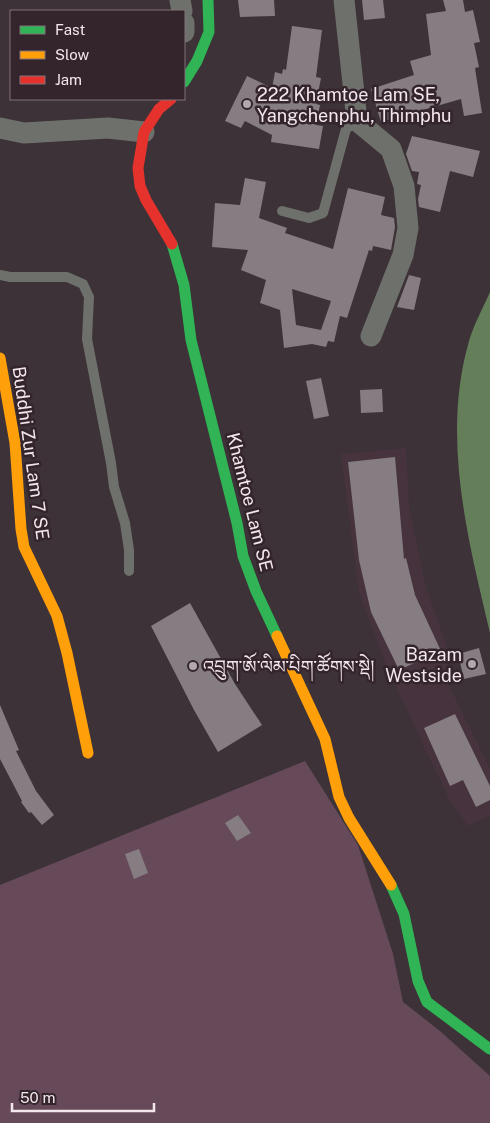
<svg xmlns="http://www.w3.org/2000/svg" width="490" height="1123" font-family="'Public Sans','Noto Serif Tibetan',sans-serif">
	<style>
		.built { fill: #47333e }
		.green { fill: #664a59 }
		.water { fill: #647e5a }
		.building { fill: #857d81; fill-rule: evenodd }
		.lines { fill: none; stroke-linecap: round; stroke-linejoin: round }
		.lane { stroke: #6e706c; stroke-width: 10 }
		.street { stroke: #6e706c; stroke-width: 21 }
		.fast { stroke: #30b455; stroke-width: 11 }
		.slow { stroke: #ff9f0a; stroke-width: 11 }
		.jam { stroke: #e5322d; stroke-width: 11 }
		.poi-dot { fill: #b2a8ad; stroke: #34252d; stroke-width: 2 }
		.labels { text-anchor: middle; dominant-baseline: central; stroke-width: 5; stroke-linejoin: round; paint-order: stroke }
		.poi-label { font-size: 18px; fill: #f2e7ec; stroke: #34252d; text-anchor: start }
		.street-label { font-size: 18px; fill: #f2e7ec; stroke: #34252d }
	</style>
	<rect width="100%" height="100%" fill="#3c3237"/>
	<path class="built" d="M406 448 409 506 426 588 447 646 446 679 490 769V816L468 826 449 799 389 672 359 593 341 454Z"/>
	<path class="green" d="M305 761 358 845 393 954 403 1002 440 1031 490 1076V1123H0V885Z"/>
	<path class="water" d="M490 292V633C468 539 441 438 469 341 474 324 483 308 490 292Z"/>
	<g class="building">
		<path d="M238 0H274L275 16 240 17Z"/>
		<path d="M362 0H383L385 18 364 20Z"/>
		<path d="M443 0H463L465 12 473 10 480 42 474 43 479 67 475 68 482 113 464 116 461 99 381 122 371 89 414 75 410 61 431 55 426 14 446 11Z"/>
		<path d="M292 26 322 30 316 77 321 78 316 104 320 105 316 125 323 126 319 149 271 142 272 135 245 121 241 128 225 121 247 76 272 88 275 72 282 74 283 69 286 70Z"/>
		<path d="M412 136 480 151 473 177 450 171 440 212 419 207 418 199 421 185 417 184 419 172 412 171 406 154Z"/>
		<path d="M245 178 266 182 259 218 287 228 285 233 333 249 348 188 385 197 381 215 394 218 395 227 391 250 373 246 372 251 369 250 347 318 340 316 334 342 328 341 326 347 312 344 284 348 280 310 260 303 266 280 241 270 248 250 212 247 215 203 240 205ZM292 289 331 301 321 330 296 325Z"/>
		<path d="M409 275 421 278 414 310 397 307Z"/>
		<path d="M321 378 329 416 314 419 306 381Z"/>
		<path d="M382 389 383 412 361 413 360 390Z"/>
		<path d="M395 457 404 559 406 558 415 595 441 651 399 670 371 612 359 560 348 462Z"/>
		<path d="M190 603 235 684 262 725 218 752 194 710 151 626Z"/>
		<path d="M479 648 486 674 464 679 458 654Z"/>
		<path d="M0 705 19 750 16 751 36 791 54 815 42 825 31 812 29 813 21 802 22 801 0 759Z"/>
		<path d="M455 714 490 786V800L476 807 463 780 450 786 424 728Z"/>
		<path d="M238 815 251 833 237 841 225 823Z"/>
		<path d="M139 849 148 873 134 879 125 854Z"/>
	</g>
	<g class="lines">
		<g class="lane">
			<path d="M282 211 309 218 323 213 346 129 357 121"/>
			<path d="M0 275 10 277H67L83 284 89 297 87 339 111 463 114 487 125 523 129 550V571"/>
		</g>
		<g class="street">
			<path d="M180 0 182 11"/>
			<path d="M344 0 357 121 391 149 404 186 408 228 403 255 371 336"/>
			<path d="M184 23V32"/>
			<path d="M0 128 24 133 108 128 144 132"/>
		</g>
		<g class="fast">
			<path d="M184 82 197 61 209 32 208 0"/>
			<path d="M172 244 184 285 191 340 237 523 243 556 256 591 277 636"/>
			<path d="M391 885 404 914 418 981 427 1002 490 1049"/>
		</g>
		<g class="slow">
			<path d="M0 358 15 443 21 529 24 547 57 616 67 653 88 753"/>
			<path d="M277 636 325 739 339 797 349 818 391 885"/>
		</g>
		<path class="jam" d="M171 99 159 109 144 132 138 168 140 186 146 200 172 244"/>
	</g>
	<g class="poi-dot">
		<circle cx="247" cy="104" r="5"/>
		<circle cx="472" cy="664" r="5"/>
		<circle cx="193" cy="666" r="5"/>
	</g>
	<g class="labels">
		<g class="poi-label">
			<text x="257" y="94">222 Khamtoe Lam SE,<tspan x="257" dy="21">Yangchenphu, Thimphu</tspan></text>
			<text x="462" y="654" text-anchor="end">Bazam<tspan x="462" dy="21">Westside</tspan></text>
			<text x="203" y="666">འབྲུག་ཨོ་ལིམ་པིག་ཚོགས་སྡེ།</text>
		</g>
		<g class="street-label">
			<text transform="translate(31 453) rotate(82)">Buddhi Zur Lam 7 SE</text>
			<text transform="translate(250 502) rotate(76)">Khamtoe Lam SE</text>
		</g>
	</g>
	<rect x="10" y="10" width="175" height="90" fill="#34252d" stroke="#807379"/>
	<rect x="20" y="26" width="25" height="8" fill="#30b455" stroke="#807379"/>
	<text x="55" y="35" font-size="15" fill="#f2e7ec">Fast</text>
	<rect x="20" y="51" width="25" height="8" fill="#ff9f0a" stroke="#807379"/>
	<text x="55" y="60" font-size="15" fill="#f2e7ec">Slow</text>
	<rect x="20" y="76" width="25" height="8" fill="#e5322d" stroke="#807379"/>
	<text x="55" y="85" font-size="15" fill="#f2e7ec">Jam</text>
	<path d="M12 1103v8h142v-8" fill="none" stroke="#f2e7ec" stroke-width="2.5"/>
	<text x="20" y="1103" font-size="15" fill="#f2e7ec" stroke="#34252d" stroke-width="4" paint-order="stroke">50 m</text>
</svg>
